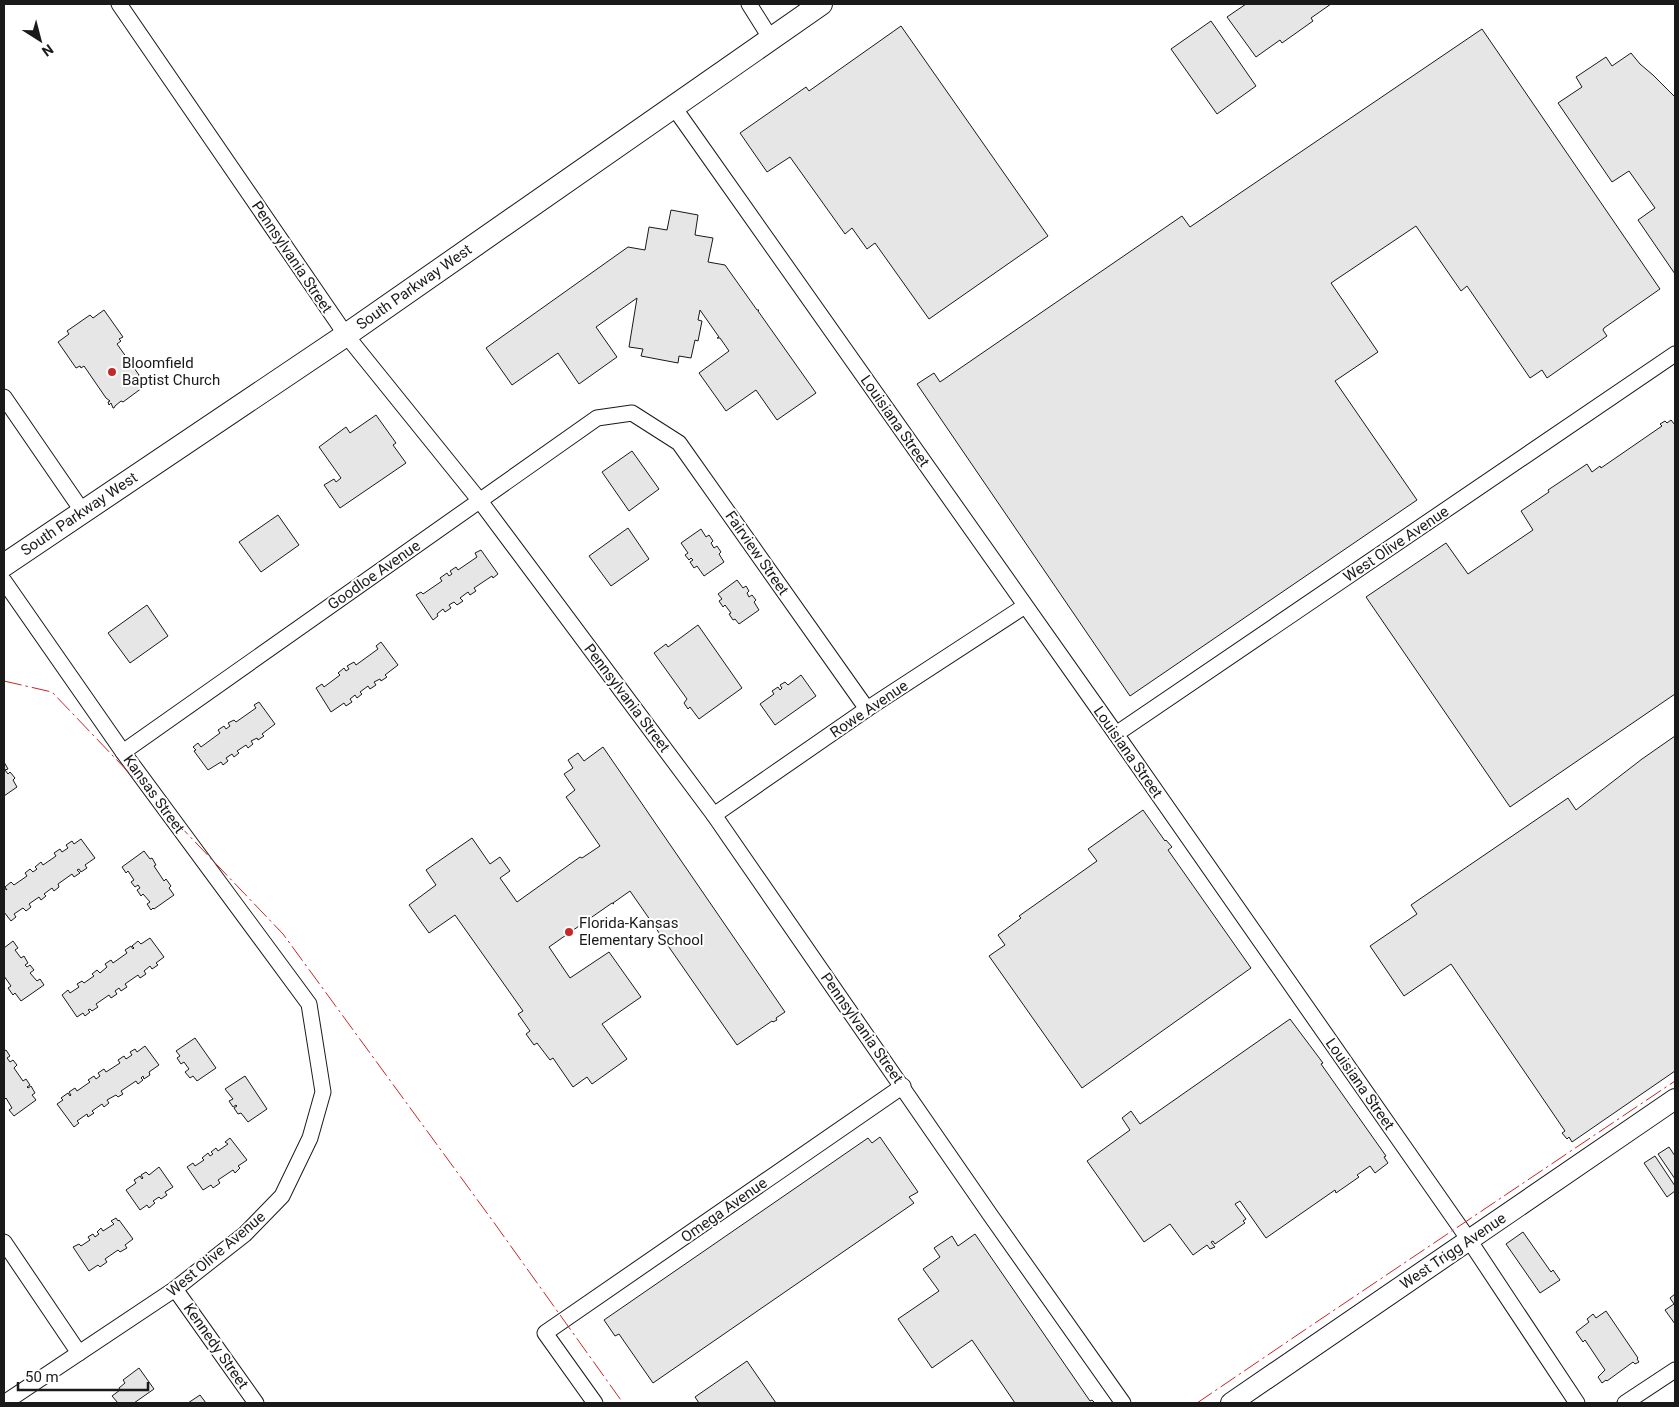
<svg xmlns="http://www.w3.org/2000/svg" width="1679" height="1407" font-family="Roboto,sans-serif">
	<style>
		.building { fill: #e6e6e6; stroke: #1a1a1a }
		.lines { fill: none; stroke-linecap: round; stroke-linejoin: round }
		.minor-casing { stroke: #1a1a1a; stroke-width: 17 }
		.tertiary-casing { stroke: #1a1a1a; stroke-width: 22 }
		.secondary-casing { stroke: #1a1a1a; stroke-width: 24 }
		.minor { stroke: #fff; stroke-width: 15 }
		.tertiary { stroke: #fff; stroke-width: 20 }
		.secondary { stroke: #fff; stroke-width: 22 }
		.power { stroke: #c62828; stroke-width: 1; stroke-dasharray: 18 4 2.5 4; stroke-linecap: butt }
		.poi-dot { fill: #c62828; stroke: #fff; stroke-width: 2 }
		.labels { text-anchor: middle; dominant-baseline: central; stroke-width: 4; stroke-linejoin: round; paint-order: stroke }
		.street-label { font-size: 15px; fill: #1a1a1a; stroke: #fff }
		.poi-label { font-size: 15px; fill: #1a1a1a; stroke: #fff; text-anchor: start }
	</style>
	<rect width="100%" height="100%" fill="#fff"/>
	<g class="building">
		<path d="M1246 4H1331L1311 18 1313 21 1282 43 1280 40 1256 57 1227 17Z"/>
		<path d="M1211 21 1256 86 1217 114 1171 49Z"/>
		<path d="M901 26 1048 236 929 319 875 243 867 249 852 228 845 234 790 157 767 172 740 133 806 87 809 91Z"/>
		<path d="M1482 29 1660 289 1604 328 1603 330 1607 336 1547 378 1542 370 1530 378 1467 286 1461 291 1416 226 1331 283 1378 352 1335 381 1417 500 1130 696 917 384 934 373 940 382 1182 216 1190 227Z"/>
		<path d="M1631 53 1640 64 1653 75 1675 97V274L1638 220 1655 208 1629 171 1612 182 1558 103 1582 87 1576 77 1606 57 1612 66Z"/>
		<path d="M671 210 698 215 695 235 713 238 708 262 725 265 757 310H759L758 311 816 393 777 420 756 390 726 411 699 373 729 351 720 338H717L719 337 700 310 698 320 702 321 698 341 695 340 691 358 679 356 678 363 641 356 643 349 629 347 637 298 596 327 617 357 579 384 558 353 512 385 486 348 628 247 645 250 649 227 667 230Z"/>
		<path d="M104 310 123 337 119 339 121 341 117 344 139 375V378L140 380 142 378 144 381 142 382 146 385 123 402 121 401 115 406 114 408H113L111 403 109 405 108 402 110 401 106 398 84 366 81 368 80 366 76 368 58 342 69 334 67 331 90 315 93 318Z"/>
		<path d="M376 415 396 443 393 445 406 463 340 508 324 485 334 479 336 482 341 478 319 447 346 427 350 433Z"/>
		<path d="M1671 420 1675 425V694L1510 807 1366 597 1446 543 1468 574 1533 530 1521 511 1549 492 1548 490 1587 464 1592 472 1600 466 1601 468 1662 426 1660 424 1665 421 1667 423Z"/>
		<path d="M632 451 659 489 629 511 602 472Z"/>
		<path d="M278 515 299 545 261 572 239 542Z"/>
		<path d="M628 528 649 559 611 586 589 556Z"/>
		<path d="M701 529 706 537 709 535 713 541 711 543 714 548 717 546 721 552 719 554 724 562 704 576 697 566 694 568 690 562 693 560 691 558 689 560 685 555 688 553 681 543Z"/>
		<path d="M481 550 498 574 493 578 492 576 474 588 476 591 470 595 468 592 460 598 463 601 457 605 454 602 449 605 451 608 445 612 443 609 437 614 438 616 433 620 416 595 421 592 423 594 442 581 440 578 447 573 449 576 452 574 450 571 456 567 458 570 477 557 475 553Z"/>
		<path d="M737 580 743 588 746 586 749 591 747 593 749 597 752 595 756 600 754 602 759 610 739 624 735 619 733 620 729 614 731 613 725 605 723 607 719 601 722 599 718 594Z"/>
		<path d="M147 605 168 636 130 663 108 633Z"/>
		<path d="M698 625 742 688 699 719 690 707 688 709 684 703 687 699 654 653 666 644 668 647Z"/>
		<path d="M381 642 398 665 385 675 387 677 381 681 380 679 374 682 376 685 370 689 368 686 360 692 362 694 357 698 355 695 350 699 352 702 346 706 344 703 331 712 316 688 322 684 324 687 340 675 338 673 344 668 346 671 349 669 347 666 354 662 356 665 378 649 376 646Z"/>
		<path d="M801 675 816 696 775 725 760 704 774 694 772 691 778 687 780 690 782 688 780 685 785 682 788 685Z"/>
		<path d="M259 702 275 724 262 734 264 736 258 740 257 738 251 741 253 744 248 748 246 745 237 751 239 753 234 757 232 754 226 758 228 761 223 765 221 762 208 770 194 751 196 750 193 747 198 743 201 747 220 733 218 730 224 726 226 729 230 726 228 723 234 720 236 722 256 708 254 705Z"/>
		<path d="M1675 736V1071L1572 1142 1569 1137 1567 1139 1562 1133 1565 1131 1451 964 1404 996 1370 946 1417 914 1411 905 1568 798 1576 810 1642 759Z"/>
		<path d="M603 747 785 1012 776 1018 777 1020 773 1022 772 1021 737 1045 630 891 613 903 614 904 612 903 549 947 570 978 609 952 641 997 602 1024 627 1059 592 1084 587 1077 573 1087 553 1058 550 1060 537 1043 534 1045 526 1034 530 1031 518 1014 523 1011 455 915 429 933 409 905 436 885 426 870 472 838 490 864 500 857 510 871 500 878 517 902 580 857 582 858 600 846 566 797 575 790 564 774 573 768 568 760 578 753 584 761Z"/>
		<path d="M4 762 8 769 5 770 8 774 10 772 15 778 13 780 17 787 4 796Z"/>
		<path d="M1143 810 1165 841 1166 840 1172 847 1168 850 1251 968 1082 1088 989 956 1005 945 998 935 1021 918 1019 916 1097 861 1088 849Z"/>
		<path d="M81 839 95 858 85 865 87 868 81 872 79 869 77 870 80 873 74 877 72 874 58 884 59 887 54 891 52 888 44 894 46 896 41 900 39 897 29 904 31 907 26 911 23 908 14 914 16 917 11 921 4 912V888L7 890 5 887 11 882 14 885 27 876 25 873 30 869 33 872 37 869 35 867 41 862 43 865 56 856 54 853 60 849 62 852 68 848 66 845 72 841 74 844Z"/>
		<path d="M144 851 150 859 152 858 156 865 154 866 164 881 166 879 171 886 169 888 174 895 154 909 153 908 151 910 147 904 150 902 143 894 141 896 137 890 140 888 138 885 135 887 131 882 134 880 128 871 126 873 122 867Z"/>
		<path d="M150 938 164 957 156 963 158 965 152 969 150 966 144 971 146 974 140 978 138 975 125 984 127 987 121 991 119 988 115 991 117 994 111 998 109 995 96 1004 98 1007 92 1011 90 1009 88 1010 90 1012 85 1016 83 1013 77 1017 62 995 68 990 70 993 79 987 77 984 82 981 84 983 94 976 92 974 97 970 100 973 107 967 105 964 111 960 113 963 127 953 125 950 131 946 133 949 134 948 132 946 138 941 141 944Z"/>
		<path d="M13 941 18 948 15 950 21 958 24 956 28 963 25 965 27 967 30 965 34 970 30 973 37 981 40 979 44 985 21 1001 15 993 13 995 8 988 11 986 4 976V948Z"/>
		<path d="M1290 1019 1323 1063 1321 1064 1386 1156 1384 1157 1388 1163 1375 1173 1370 1166 1357 1175 1359 1177 1336 1193 1335 1190 1266 1238 1240 1201 1235 1204 1246 1219 1243 1221 1245 1223 1215 1244 1213 1241 1211 1242 1215 1247 1210 1249 1207 1245 1193 1255 1170 1224 1144 1242 1087 1161 1130 1130 1122 1118 1131 1111 1140 1124Z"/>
		<path d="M195 1038 216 1068 197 1081 193 1076 190 1078 185 1072 189 1069 184 1062 181 1064 177 1058 180 1056 176 1051Z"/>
		<path d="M145 1046 159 1065 149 1072 150 1075 144 1079 143 1076 141 1078 143 1080 138 1084 136 1081 121 1091 123 1094 118 1097 116 1095 107 1100 109 1103 104 1107 102 1104 92 1111 94 1113 88 1117 87 1114 77 1121 79 1123 74 1127 57 1104 63 1100 61 1098 68 1093 70 1096 71 1095 69 1092 75 1088 77 1091 90 1082 88 1080 94 1076 96 1079 100 1076 98 1073 104 1069 106 1072 120 1063 118 1060 124 1056 126 1059 132 1055 130 1052 135 1049 137 1052Z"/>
		<path d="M6 1050 10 1056 7 1058 10 1062 13 1060 17 1065 14 1068 23 1081 26 1079 30 1085 27 1087 28 1088 31 1086 35 1093 32 1095 36 1100 14 1116 9 1110 12 1108 6 1098 4 1100V1051Z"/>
		<path d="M245 1076 267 1109 248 1122 241 1113 238 1114 234 1108 237 1106 236 1105 233 1107 229 1101 233 1099 225 1089Z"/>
		<path d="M880 1137 918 1192 909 1197 914 1203 653 1383 619 1334 615 1336 604 1320 868 1138 872 1143Z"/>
		<path d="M230 1138 247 1160 238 1166 240 1168 235 1173 233 1170 218 1180 220 1183 213 1188 211 1185 203 1190 187 1167 193 1163 195 1166 204 1160 202 1158 208 1153 210 1156 213 1154 211 1152 216 1148 218 1151 228 1144 225 1142Z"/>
		<path d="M1669 1147 1675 1156V1179L1658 1154Z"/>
		<path d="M1655 1156 1675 1186V1191L1667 1197 1644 1163Z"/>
		<path d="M159 1167 173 1187 165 1192 167 1195 161 1199 159 1197 153 1201 155 1203 149 1208 147 1205 140 1210 126 1190 136 1183 134 1180 140 1176 142 1179 143 1178 141 1175 146 1172 149 1175Z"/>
		<path d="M116 1218 118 1221 119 1220 133 1239 125 1245 127 1248 120 1252 118 1250 105 1259 107 1262 100 1267 98 1265 89 1271 73 1247 79 1244 81 1246 90 1240 88 1237 93 1234 95 1237 99 1234 97 1232 101 1228 103 1231 114 1224 111 1221Z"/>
		<path d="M1523 1232 1551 1272 1553 1270 1560 1280 1540 1293 1506 1244Z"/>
		<path d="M975 1234 1090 1401 1092 1400 1094 1402 1093 1403H1015L972 1340 932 1368 898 1319 939 1291 923 1269 940 1257 934 1248 952 1236 958 1246Z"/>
		<path d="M1675 1294V1324L1665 1310 1674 1304 1670 1298Z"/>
		<path d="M1606 1311 1638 1358 1637 1359 1639 1362 1635 1364 1633 1362 1607 1381 1606 1380 1602 1383 1598 1377 1605 1370 1585 1340 1583 1342 1576 1332 1589 1322 1587 1319 1593 1314 1596 1318Z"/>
		<path d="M747 1361 776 1403H699L695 1397Z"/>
		<path d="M139 1368 154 1389 134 1403H118L112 1396 120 1390 119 1388 125 1383 123 1380Z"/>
		<path d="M200 1395 206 1403H188Z"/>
	</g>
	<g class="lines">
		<defs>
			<g id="minor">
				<path d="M119 4 346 335 480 501 714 815 991 1216 1123 1403"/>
				<path d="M749 4 771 39"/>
				<path d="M673 106 1116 734 1469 1240 1577 1403"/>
				<path d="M4 397 83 512"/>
				<path d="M4 581 123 752 309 1004 323 1092 310 1138 282 1196 245 1234 175 1289 4 1403"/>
				<path d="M1116 734 1675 354"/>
				<path d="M123 752 597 418 632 413 679 443 867 709"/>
				<path d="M714 815 867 709 1025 606"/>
				<path d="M4 1242 79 1353"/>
				<path d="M175 1289 256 1403"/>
				<path d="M595 1403 545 1333 903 1086"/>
				<path d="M1625 1403 1675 1370"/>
			</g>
			<path id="tertiary" d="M1231 1403 1675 1099"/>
			<path id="secondary" d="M4 565 346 335 821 4"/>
		</defs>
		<use href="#minor" class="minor-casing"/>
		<use href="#tertiary" class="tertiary-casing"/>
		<use href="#secondary" class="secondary-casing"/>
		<use href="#minor" class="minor"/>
		<use href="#tertiary" class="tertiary"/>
		<use href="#secondary" class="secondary"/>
		<g class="power">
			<path d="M4 681 52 692 283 934 495 1224 623 1403"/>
			<path d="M1197 1403 1312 1325 1675 1081"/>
		</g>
	</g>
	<g class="poi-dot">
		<circle cx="112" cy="372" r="5"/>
		<circle cx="569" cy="932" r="5"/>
	</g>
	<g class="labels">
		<g class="street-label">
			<text transform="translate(292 257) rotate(56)">Pennsylvania Street</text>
			<text transform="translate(414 287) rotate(-35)">South Parkway West</text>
			<text transform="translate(895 421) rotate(55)">Louisiana Street</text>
			<text transform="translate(79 514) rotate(-34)">South Parkway West</text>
			<text transform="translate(1396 544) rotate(-34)">West Olive Avenue</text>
			<text transform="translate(757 553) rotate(55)">Fairview Street</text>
			<text transform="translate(374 575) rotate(-35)">Goodloe Avenue</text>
			<text transform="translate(627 698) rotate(53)">Pennsylvania Street</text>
			<text transform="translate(869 709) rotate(-34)">Rowe Avenue</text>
			<text transform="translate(1128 752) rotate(55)">Louisiana Street</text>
			<text transform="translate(154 794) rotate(54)">Kansas Street</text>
			<text transform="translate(862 1028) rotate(55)">Pennsylvania Street</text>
			<text transform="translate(1360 1084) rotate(55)">Louisiana Street</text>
			<text transform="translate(724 1210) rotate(-35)">Omega Avenue</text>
			<text transform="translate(1453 1251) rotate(-34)">West Trigg Avenue</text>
			<text transform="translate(216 1254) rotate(-40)">West Olive Avenue</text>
			<text transform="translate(216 1346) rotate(55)">Kennedy Street</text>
		</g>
		<g class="poi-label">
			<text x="122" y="363">Bloomfield<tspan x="122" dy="17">Baptist Church</tspan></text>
			<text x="579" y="923">Florida-Kansas<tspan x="579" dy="17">Elementary School</tspan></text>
		</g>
	</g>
	<rect width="1679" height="1407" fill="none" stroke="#1a1a1a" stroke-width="10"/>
	<g transform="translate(40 40) rotate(144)" stroke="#ffffff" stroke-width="4" paint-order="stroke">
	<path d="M0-4L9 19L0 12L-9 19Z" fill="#1a1a1a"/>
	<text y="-8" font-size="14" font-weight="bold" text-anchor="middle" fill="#1a1a1a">N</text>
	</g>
	<path d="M18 1382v8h130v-8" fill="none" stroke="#1a1a1a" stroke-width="2.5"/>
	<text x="25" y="1382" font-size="15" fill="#1a1a1a" stroke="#ffffff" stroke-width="4" paint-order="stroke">50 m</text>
</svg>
